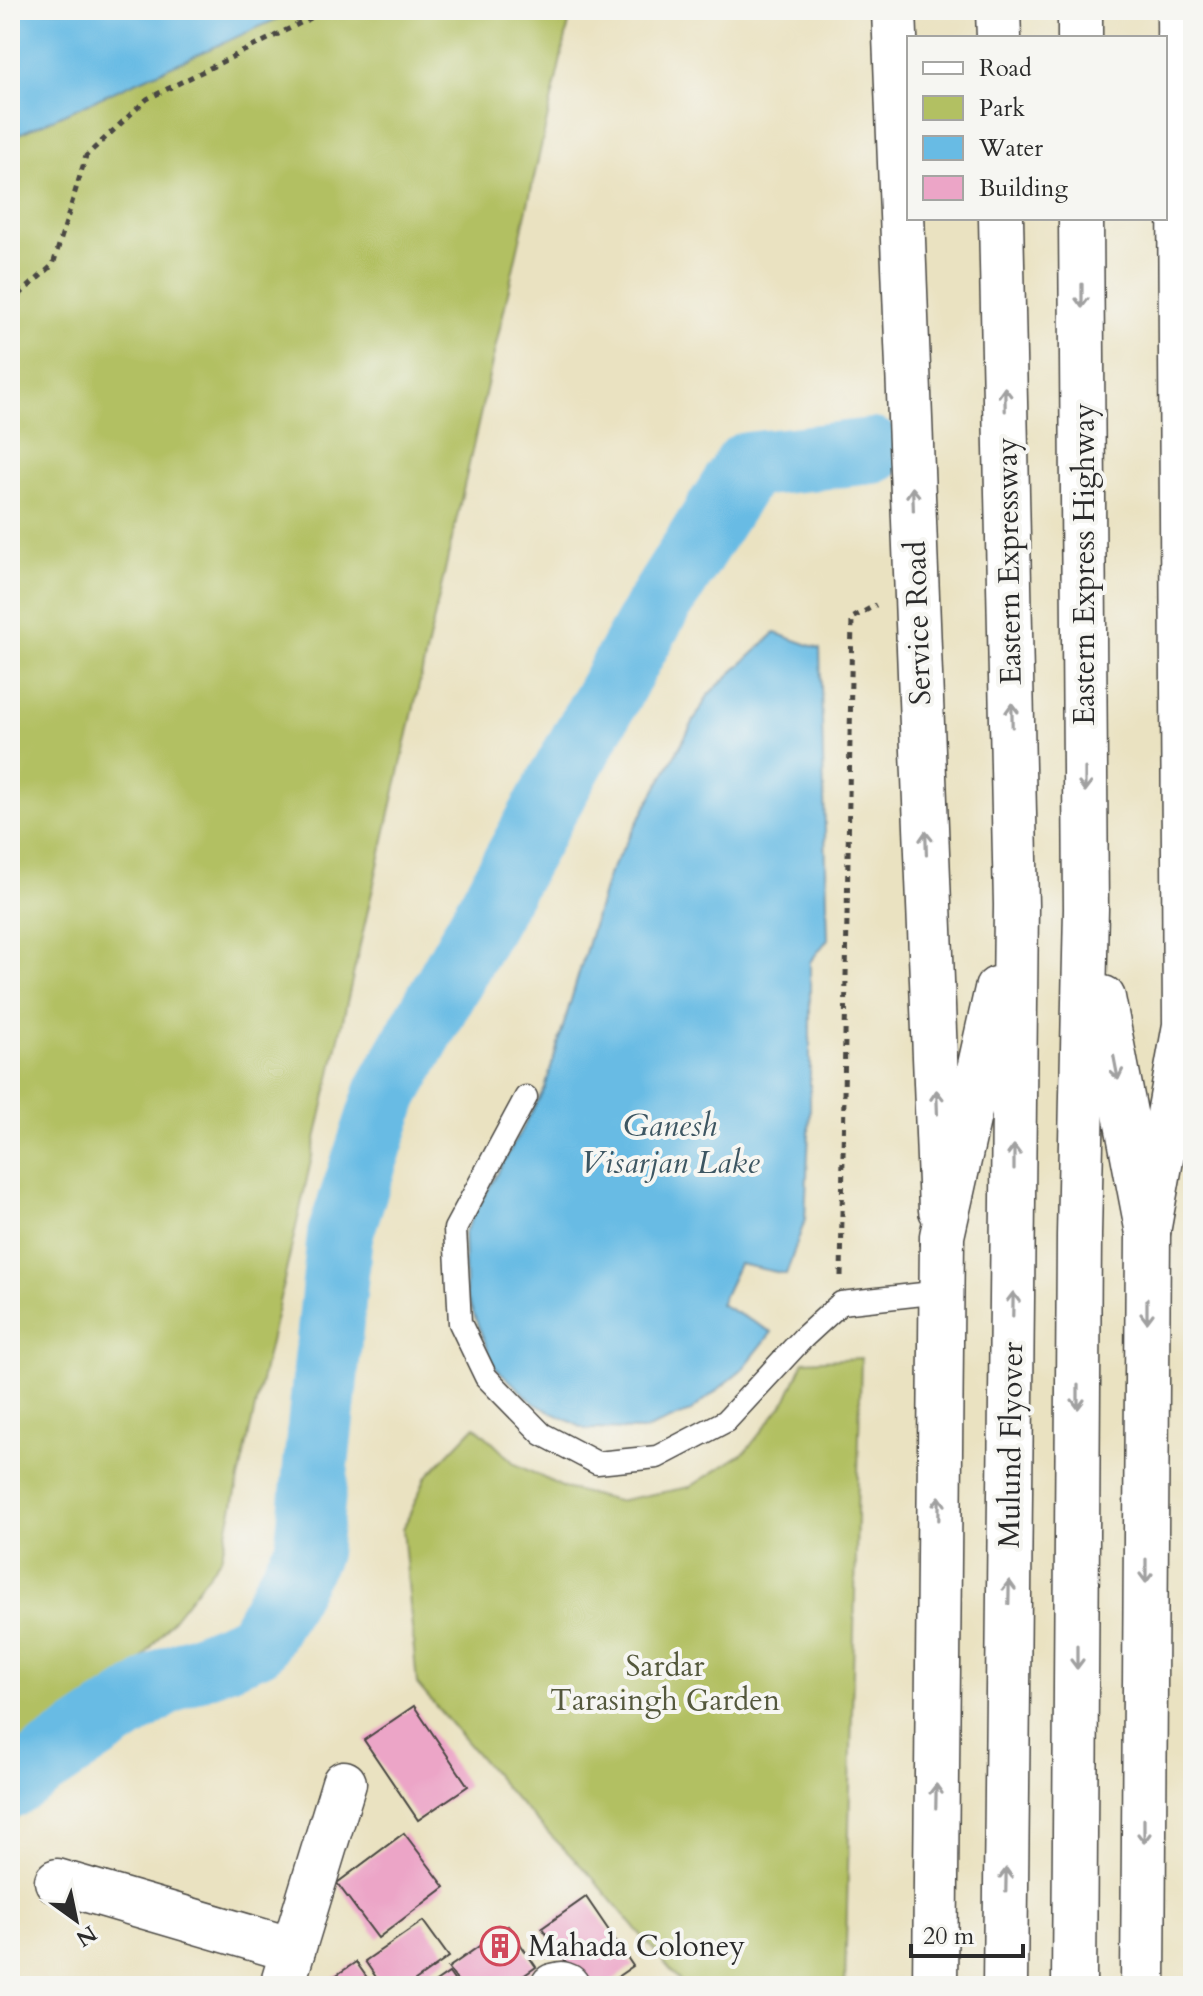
<svg xmlns="http://www.w3.org/2000/svg" width="1203" height="1996" font-family="Cardo,serif">
	<style>
		.green { fill: #b2c062; stroke: #6e7646; stroke-width: 2 }
		.water { fill: #68bbe4; stroke: #4a7388; stroke-width: 2 }
		.lines { fill: none; stroke-linecap: round; stroke-linejoin: round }
		.river { stroke: #68bbe4; stroke-width: 66 }
		.building { fill: #eca5c7 }
		.lane-casing { stroke: #484642; stroke-width: 25 }
		.street-casing { stroke: #484642; stroke-width: 47 }
		.secondary-casing { stroke: #484642; stroke-width: 47 }
		.highway-casing { stroke: #484642; stroke-width: 47 }
		.path { stroke: #484642; stroke-width: 5; stroke-dasharray: 6 6; stroke-linecap: butt }
		.lane { stroke: #fff; stroke-width: 22 }
		.street { stroke: #fff; stroke-width: 44 }
		.secondary { stroke: #fff; stroke-width: 44 }
		.highway { stroke: #fff; stroke-width: 44 }
		.oneway { stroke: #a0a0a0 }
		.labels { text-anchor: middle; dominant-baseline: central; stroke-width: 8; stroke-linejoin: round; paint-order: stroke }
		.street-label { font-size: 30px; fill: #2b2b2b; stroke: #f6f6f2 }
		.park-label { font-size: 30px; fill: #54583c; stroke: #f6f6f2 }
		.poi-label { font-size: 30px; fill: #2b2b2b; stroke: #f6f6f2; text-anchor: start }
		.water-label { font-size: 32px; font-style: italic; fill: #3d5662; stroke: #f6f6f2 }
	</style>
	<rect width="100%" height="100%" fill="#f6f6f2"/>
	<filter id="ink" filterUnits="userSpaceOnUse"><feTurbulence type="fractalNoise" baseFrequency=".0125" numOctaves="2"/><feDisplacementMap in="SourceGraphic" scale="16" xChannelSelector="R" yChannelSelector="G"/><feConvolveMatrix kernelMatrix="1 2 1 2 8 2 1 2 1" color-interpolation-filters="sRGB"/></filter>
	<filter id="wash" filterUnits="userSpaceOnUse"><feTurbulence type="fractalNoise" baseFrequency=".006" numOctaves="4" result="noise"/><feDisplacementMap in="SourceGraphic" scale="32" xChannelSelector="R" yChannelSelector="G"/><feGaussianBlur stdDeviation="1.8" result="paint"/><feColorMatrix in="noise" values="0 0 0 0 0 0 0 0 0 0 0 0 0 0 0 0 0 1.4 0 .05"/><feComposite in="paint" operator="in"/></filter>
	<g filter="url(#wash)">
		<rect width="100%" height="100%" fill="#eae2c1"/>
		<g class="green">
			<path d="M297 10H572L221 1558 10 1827V138Z"/>
			<path d="M861 1358 845 1986H684L593 1878 515 1799 417 1684 403 1529 426 1477 475 1426 515 1464 564 1488 617 1501 690 1487 746 1451 787 1399 804 1361Z"/>
		</g>
		<g class="water">
			<path d="M10 10H297L10 138Z"/>
			<path d="M775 633 820 649 828 939 810 962V1109L805 1220 786 1274 739 1264 720 1304 772 1332 741 1371 690 1412 645 1430 585 1429 535 1404 495 1367 466 1295 464 1233 545 1088 608 875 709 694Z"/>
		</g>
		<g class="lines">
			<path class="river" d="M10 1786 170 1679 256 1644 307 1552 340 1235 387 1093 655 611 747 465 872 451"/>
		</g>
		<g id="blocks">
			<g class="building">
				<path d="M414 1706 468 1786 418 1820 364 1740Z"/>
				<path d="M404 1833 445 1887 378 1938 337 1883Z"/>
				<path d="M586 1897 633 1966 604 1986H583L542 1928Z"/>
				<path d="M423 1921 449 1957 408 1986H382L365 1961Z"/>
				<path d="M508 1926 536 1967 509 1986H461L448 1968Z"/>
				<path d="M356 1962 373 1986H320Z"/>
				<path d="M449 1973 458 1986H430Z"/>
			</g>
		</g>
	</g>
	<g filter="url(#ink)">
		<use href="#blocks" fill-opacity="0" stroke="#484642" stroke-width="2"/>
		<g class="lines">
			<defs>
				<path id="lane" d="M526 1097 455 1229 460 1323 486 1377 542 1434 597 1463 657 1457 726 1421 803 1338 841 1303 941 1292"/>
				<g id="street">
					<path d="M57 1881 293 1950"/>
					<path d="M282 1986 344 1783"/>
					<path d="M553 1986 562 1984 567 1986"/>
				</g>
				<g id="secondary">
					<path d="M894 10 941 1210"/>
					<path d="M1148 1232 1185 1025 1179 10"/>
				</g>
				<g id="highway">
					<path d="M998 10 999 38"/>
					<path d="M1080 10V38"/>
					<path d="M1001 218 1016 905 1005 1986"/>
					<path d="M1103 998 1148 1233 1143 1986"/>
					<path d="M935 1986 942 1236 997 989"/>
					<path d="M1074 1986 1079 1235 1086 909 1081 218"/>
				</g>
			</defs>
			<use href="#lane" class="lane-casing"/>
			<use href="#street" class="street-casing"/>
			<use href="#secondary" class="secondary-casing"/>
			<use href="#highway" class="highway-casing"/>
			<g class="path">
				<path d="M10 303 53 265 86 156 147 99 327 10"/>
				<path d="M841 1276 852 618 876 605"/>
			</g>
			<use href="#lane" class="lane"/>
			<use href="#street" class="street"/>
			<use href="#secondary" class="secondary"/>
			<use href="#highway" class="highway"/>
		</g>
		<defs><path id="oneway-shaft" d="M-6 0H5M1.5-3L5.5 0L1.5 3" fill="none" stroke-width="1.6" stroke-linecap="round" stroke-linejoin="round" transform="scale(2)"/></defs>
		<g class="oneway">
			<use href="#oneway-shaft" transform="translate(1082 296) rotate(90)"/>
			<use href="#oneway-shaft" transform="translate(1005 399) rotate(-91)"/>
			<use href="#oneway-shaft" transform="translate(913 499) rotate(-92)"/>
			<use href="#oneway-shaft" transform="translate(1012 715) rotate(-91)"/>
			<use href="#oneway-shaft" transform="translate(1085 780) rotate(90)"/>
			<use href="#oneway-shaft" transform="translate(926 843) rotate(-92)"/>
			<use href="#oneway-shaft" transform="translate(1116 1068) rotate(79)"/>
			<use href="#oneway-shaft" transform="translate(937 1102) rotate(-92)"/>
			<use href="#oneway-shaft" transform="translate(1014 1157) rotate(-90)"/>
			<use href="#oneway-shaft" transform="translate(1013 1304) rotate(-89)"/>
			<use href="#oneway-shaft" transform="translate(1147 1311) rotate(90)"/>
			<use href="#oneway-shaft" transform="translate(1078 1397) rotate(90)"/>
			<use href="#oneway-shaft" transform="translate(939 1508) rotate(-89)"/>
			<use href="#oneway-shaft" transform="translate(1146 1571) rotate(90)"/>
			<use href="#oneway-shaft" transform="translate(1009 1592) rotate(-89)"/>
			<use href="#oneway-shaft" transform="translate(1077 1657) rotate(90)"/>
			<use href="#oneway-shaft" transform="translate(936 1796) rotate(-89)"/>
			<use href="#oneway-shaft" transform="translate(1144 1831) rotate(90)"/>
			<use href="#oneway-shaft" transform="translate(1006 1880) rotate(-89)"/>
		</g>
	</g>
	<defs>
		<symbol id="building-ring" viewBox="-11 -11 22 22"><circle r="9.5" fill="#f6f6f2" stroke="#d1495b" stroke-width="1.5"/><path d="M-4-6H4V6H1V3H-1V6H-4ZM-2.5-4.3h1.7v1.8h-1.7ZM.8-4.3h1.7v1.8H.8ZM-2.5-1h1.7V.8h-1.7ZM.8-1h1.7V.8H.8Z" fill="#d1495b"/></symbol>
	</defs>
	<g fill-rule="evenodd">
		<use href="#building-ring" x="478" y="1924" width="44" height="44"/>
	</g>
	<g class="labels">
		<g class="street-label">
			<text transform="translate(1009 561) rotate(-91)">Eastern Expressway</text>
			<text transform="translate(1084 564) rotate(-90)">Eastern Express Highway</text>
			<text transform="translate(918 623) rotate(-92)">Service Road</text>
			<text transform="translate(1011 1445) rotate(-89)">Mulund Flyover</text>
		</g>
		<g class="park-label">
			<text x="665" y="1666">Sardar<tspan x="665" dy="34">Tarasingh Garden</tspan></text>
		</g>
		<g class="poi-label">
			<text x="528" y="1946">Mahada Coloney</text>
		</g>
		<g class="water-label">
			<text x="670" y="1126">Ganesh<tspan x="670" dy="37">Visarjan Lake</tspan></text>
		</g>
	</g>
	<rect width="1203" height="1996" fill="none" stroke="#f6f6f2" stroke-width="40"/>
	<rect x="907" y="36" width="260" height="184" fill="#f6f6f2" stroke="#a5a5a2" stroke-width="2"/>
	<rect x="923" y="62" width="40" height="12" fill="#ffffff" stroke="#a5a5a2" stroke-width="2"/>
	<text x="979" y="76" font-size="24" fill="#2b2b2b">Road</text>
	<rect x="923" y="96" width="40" height="24" fill="#b2c062" stroke="#a5a5a2" stroke-width="2"/>
	<text x="979" y="116" font-size="24" fill="#2b2b2b">Park</text>
	<rect x="923" y="136" width="40" height="24" fill="#68bbe4" stroke="#a5a5a2" stroke-width="2"/>
	<text x="979" y="156" font-size="24" fill="#2b2b2b">Water</text>
	<rect x="923" y="176" width="40" height="24" fill="#eca5c7" stroke="#a5a5a2" stroke-width="2"/>
	<text x="979" y="196" font-size="24" fill="#2b2b2b">Building</text>
	<g transform="translate(76 1920) rotate(147)" stroke="#f6f6f2" stroke-width="6" paint-order="stroke">
	<path d="M0-6L14 30L0 20L-14 30Z" fill="#2b2b2b"/>
	<text y="-12" font-size="22" font-weight="bold" text-anchor="middle" fill="#2b2b2b">N</text>
	</g>
	<path d="M911 1944v12h112v-12" fill="none" stroke="#2b2b2b" stroke-width="4"/>
	<text x="923" y="1944" font-size="24" fill="#2b2b2b" stroke="#f6f6f2" stroke-width="6" paint-order="stroke">20 m</text>
</svg>
